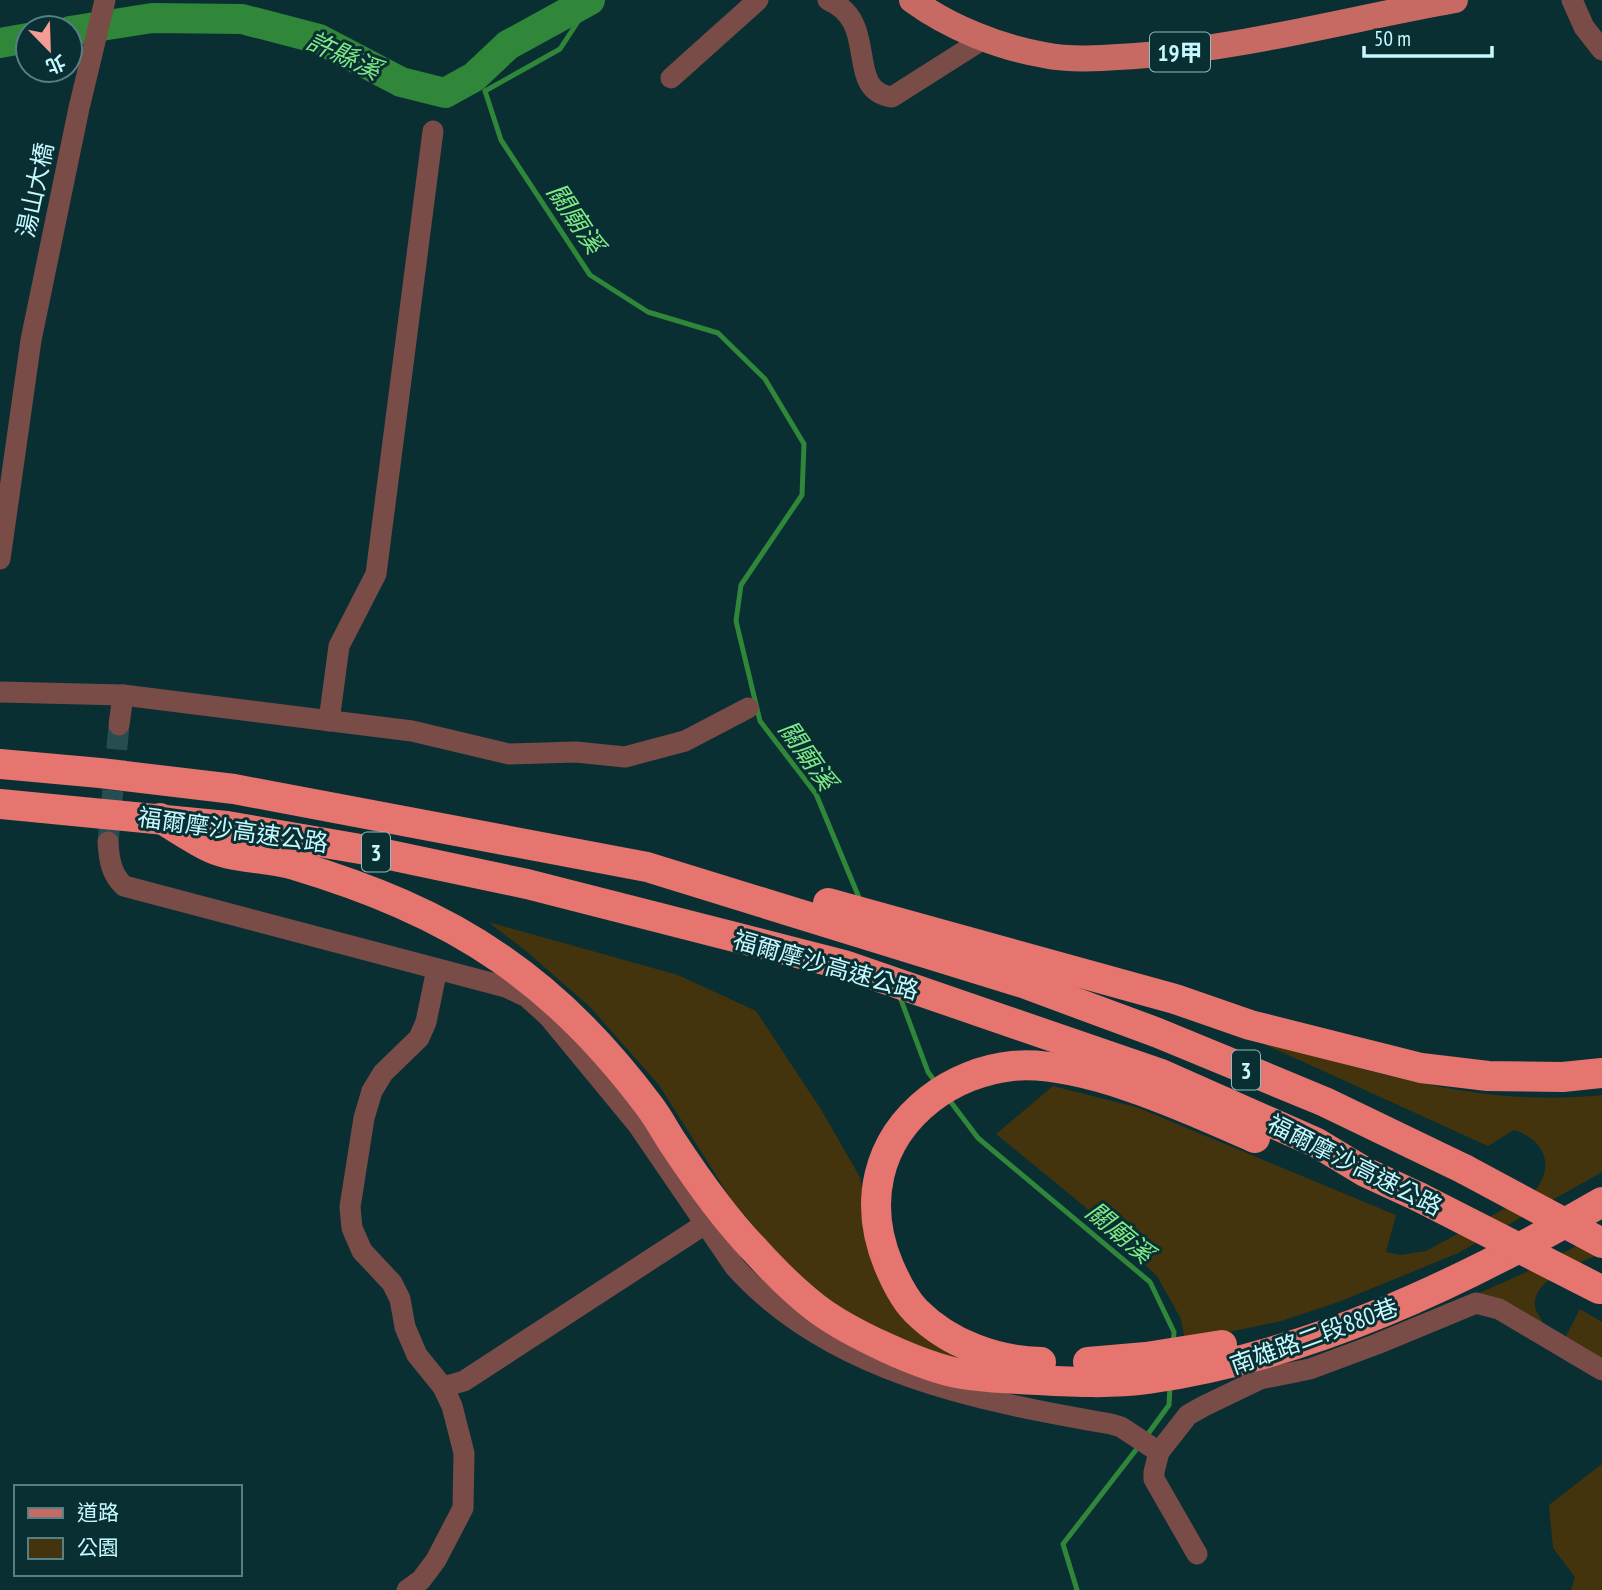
<svg xmlns="http://www.w3.org/2000/svg" width="1602" height="1590" font-family="'PT Sans Narrow','Noto Sans TC',sans-serif">
	<style>
		.green { fill: #44340d }
		.lines { fill: none; stroke-linecap: round; stroke-linejoin: round }
		.stream { stroke: #308639; stroke-width: 5 }
		.river { stroke: #308639; stroke-width: 30 }
		.minor-tunnel { stroke: #254d52; stroke-width: 21; stroke-dasharray: 21 10; stroke-linecap: butt }
		.minor { stroke: #794c48; stroke-width: 21 }
		.major { stroke: #c76a64; stroke-width: 26 }
		.highway { stroke: #e5756e; stroke-width: 30 }
		.highway-bridge { stroke: #e5756e; stroke-width: 30 }
		.labels { text-anchor: middle; dominant-baseline: central; stroke-width: 6; stroke-linejoin: round; paint-order: stroke }
		.shield { fill: #092f33; stroke: #8dbcc2; stroke-width: 2 }
		.shield-label { font-size: 23px; font-weight: bold; fill: #c6f9ff }
		.street-label { font-size: 24px; fill: #c6f9ff; stroke: #092f33 }
		.water-label { font-size: 26px; font-style: italic; fill: #7fea85; stroke: #092f33 }
	</style>
	<rect width="100%" height="100%" fill="#092f33"/>
	<g class="green">
		<path d="M488 922 678 975 756 1011 820 1108 860 1177 875 1251 978 1365 951 1361 884 1334 831 1302 780 1257 731 1199 659 1085 590 1007 525 950Z"/>
		<path d="M1233 1030C1350 1067 1477 1109 1602 1095V1172L1458 1253 1341 1301 1281 1321 1185 1341 1181 1319 1157 1276 1084 1206 996 1134 1053 1086 1136 1107 1396 1215 1386 1252 1400 1255 1426 1251 1532 1194C1556 1168 1546 1140 1514 1130L1488 1146Z"/>
		<path d="M1586 1241 1602 1253C1581 1263 1532 1278 1535 1306 1536 1313 1542 1320 1545 1326L1477 1294 1533 1269Z"/>
		<path d="M1580 1309 1602 1322V1360L1565 1338Z"/>
		<path d="M1602 1464V1590H1571L1575 1577 1553 1548 1549 1505Z"/>
	</g>
	<g class="lines">
		<g class="stream">
			<path d="M592 0 560 49 485 91 501 140 590 275 648 312 718 333 765 379 804 444 802 495 741 585 736 621 760 721 816 794 860 900"/>
			<path d="M900 997 928 1072 937 1084"/>
			<path d="M947 1097 978 1138 1150 1282 1174 1332 1173 1345"/>
			<path d="M1145 1438 1169 1405 1170 1386"/>
			<path d="M1077 1590 1063 1544 1139 1446"/>
		</g>
		<g class="river">
			<path d="M70 31 152 18 242 19 319 39 401 82 445 93 474 77 508 45 590 0"/>
			<path d="M0 43 28 38"/>
		</g>
		<path class="minor-tunnel" d="M108 842 119 725"/>
		<g class="minor">
			<path d="M828 0C881 22 843 90 892 97L985 38"/>
			<path d="M1572 0 1584 27 1602 50"/>
			<path d="M671 78 758 0"/>
			<path d="M0 559 31 340 79 108 105 0"/>
			<path d="M0 692 123 695 412 731 509 754 576 752 625 757 685 741 748 708"/>
			<path d="M329 721 339 646 376 574 433 131"/>
			<path d="M119 725 123 695"/>
			<path d="M108 842C109 859 111 874 124 886L506 987 527 997 549 1017 638 1125 735 1267C829 1372 978 1401 1111 1424L1121 1427 1159 1452"/>
			<path d="M443 1387 464 1381 705 1224"/>
			<path d="M1197 1554 1154 1479V1472L1159 1452 1188 1415 1204 1406 1260 1379 1310 1369 1377 1344 1476 1303 1499 1309 1602 1370"/>
			<path d="M407 1590 421 1580 436 1560 463 1508 464 1453 452 1406 443 1387 417 1355 405 1327 400 1299 392 1283 362 1251 352 1228 350 1207 364 1118 372 1091 383 1073 419 1038 426 1022 437 969"/>
		</g>
		<path class="major" d="M912 0C949 27 998 47 1044 55 1073 61 1105 58 1135 56 1243 48 1349 19 1455 0"/>
		<g class="highway">
			<path d="M0 764 100 773 234 789 647 867 1023 983 1158 1033 1325 1102 1464 1169"/>
			<path d="M0 804 227 826 366 850 527 884 844 965 1161 1074 1317 1143 1365 1172 1419 1197"/>
			<path d="M160 818C177 828 194 840 211 848 236 859 268 857 294 865 367 887 438 915 501 959 558 998 609 1052 650 1107 659 1119 665 1131 673 1143 698 1181 724 1218 755 1250 774 1271 794 1291 816 1308 849 1333 922 1367 962 1374 987 1378 1013 1379 1038 1380 1074 1382 1112 1384 1148 1379 1309 1356 1462 1283 1602 1202"/>
			<path d="M828 903 1175 999 1250 1025 1421 1068 1488 1076 1563 1077 1602 1073"/>
			<path d="M1041 1362C996 1361 949 1344 916 1311 904 1299 896 1282 889 1266 863 1204 876 1141 930 1099 953 1081 983 1069 1012 1066 1082 1059 1192 1110 1255 1138"/>
			<path d="M1088 1362 1146 1357 1222 1345"/>
		</g>
		<g class="highway-bridge">
			<path d="M1464 1169 1602 1243"/>
			<path d="M1419 1197 1599 1289"/>
		</g>
	</g>
	<g class="labels">
		<g class="shield">
			<rect x="1150" y="32.5" width="60" height="39" rx="5"/>
			<rect x="362" y="832.5" width="28" height="39" rx="5"/>
			<rect x="1232" y="1050.5" width="28" height="39" rx="5"/>
		</g>
		<g class="shield-label">
			<text x="1180" y="52">19甲</text>
			<text x="376" y="852">3</text>
			<text x="1246" y="1070">3</text>
		</g>
		<g class="street-label">
			<text transform="translate(35 190) rotate(-78)">湯山大橋</text>
			<text transform="translate(233 830) rotate(8)">福爾摩沙高速公路</text>
			<text transform="translate(826 965) rotate(16)">福爾摩沙高速公路</text>
			<text transform="translate(1355 1165) rotate(27)">福爾摩沙高速公路</text>
			<text transform="translate(1314 1336) rotate(-20)">南雄路二段880巷</text>
		</g>
		<g class="water-label">
			<text transform="translate(344 55) rotate(25)">許縣溪</text>
			<text transform="translate(576 218) rotate(56)">關廟溪</text>
			<text transform="translate(808 755) rotate(55)">關廟溪</text>
			<text transform="translate(1120 1232) rotate(40)">關廟溪</text>
		</g>
	</g>
	<rect x="14" y="1485" width="228" height="91" fill="#092f33" stroke="#558085" stroke-width="2"/>
	<rect x="28" y="1508" width="35" height="10" fill="#c76a64" stroke="#558085" stroke-width="2"/>
	<text x="77" y="1520" font-size="21" fill="#c6f9ff">道路</text>
	<rect x="28" y="1538" width="35" height="21" fill="#44340d" stroke="#558085" stroke-width="2"/>
	<text x="77" y="1555" font-size="21" fill="#c6f9ff">公園</text>
	<g transform="translate(49 49) rotate(157)"><circle r="33" fill="#092f33" stroke="#558085" stroke-width="2"/>
	<path d="M0-5L12 26L0 18L-12 26Z" fill="#f59c94"/>
	<text y="-10" font-size="19" font-weight="bold" text-anchor="middle" fill="#c6f9ff">北</text>
	</g>
	<path d="M1364 46v10h128v-10" fill="none" stroke="#c6f9ff" stroke-width="3.5"/>
	<text x="1374" y="46" font-size="21" fill="#c6f9ff" stroke="#092f33" stroke-width="5" paint-order="stroke">50 m</text>
</svg>
